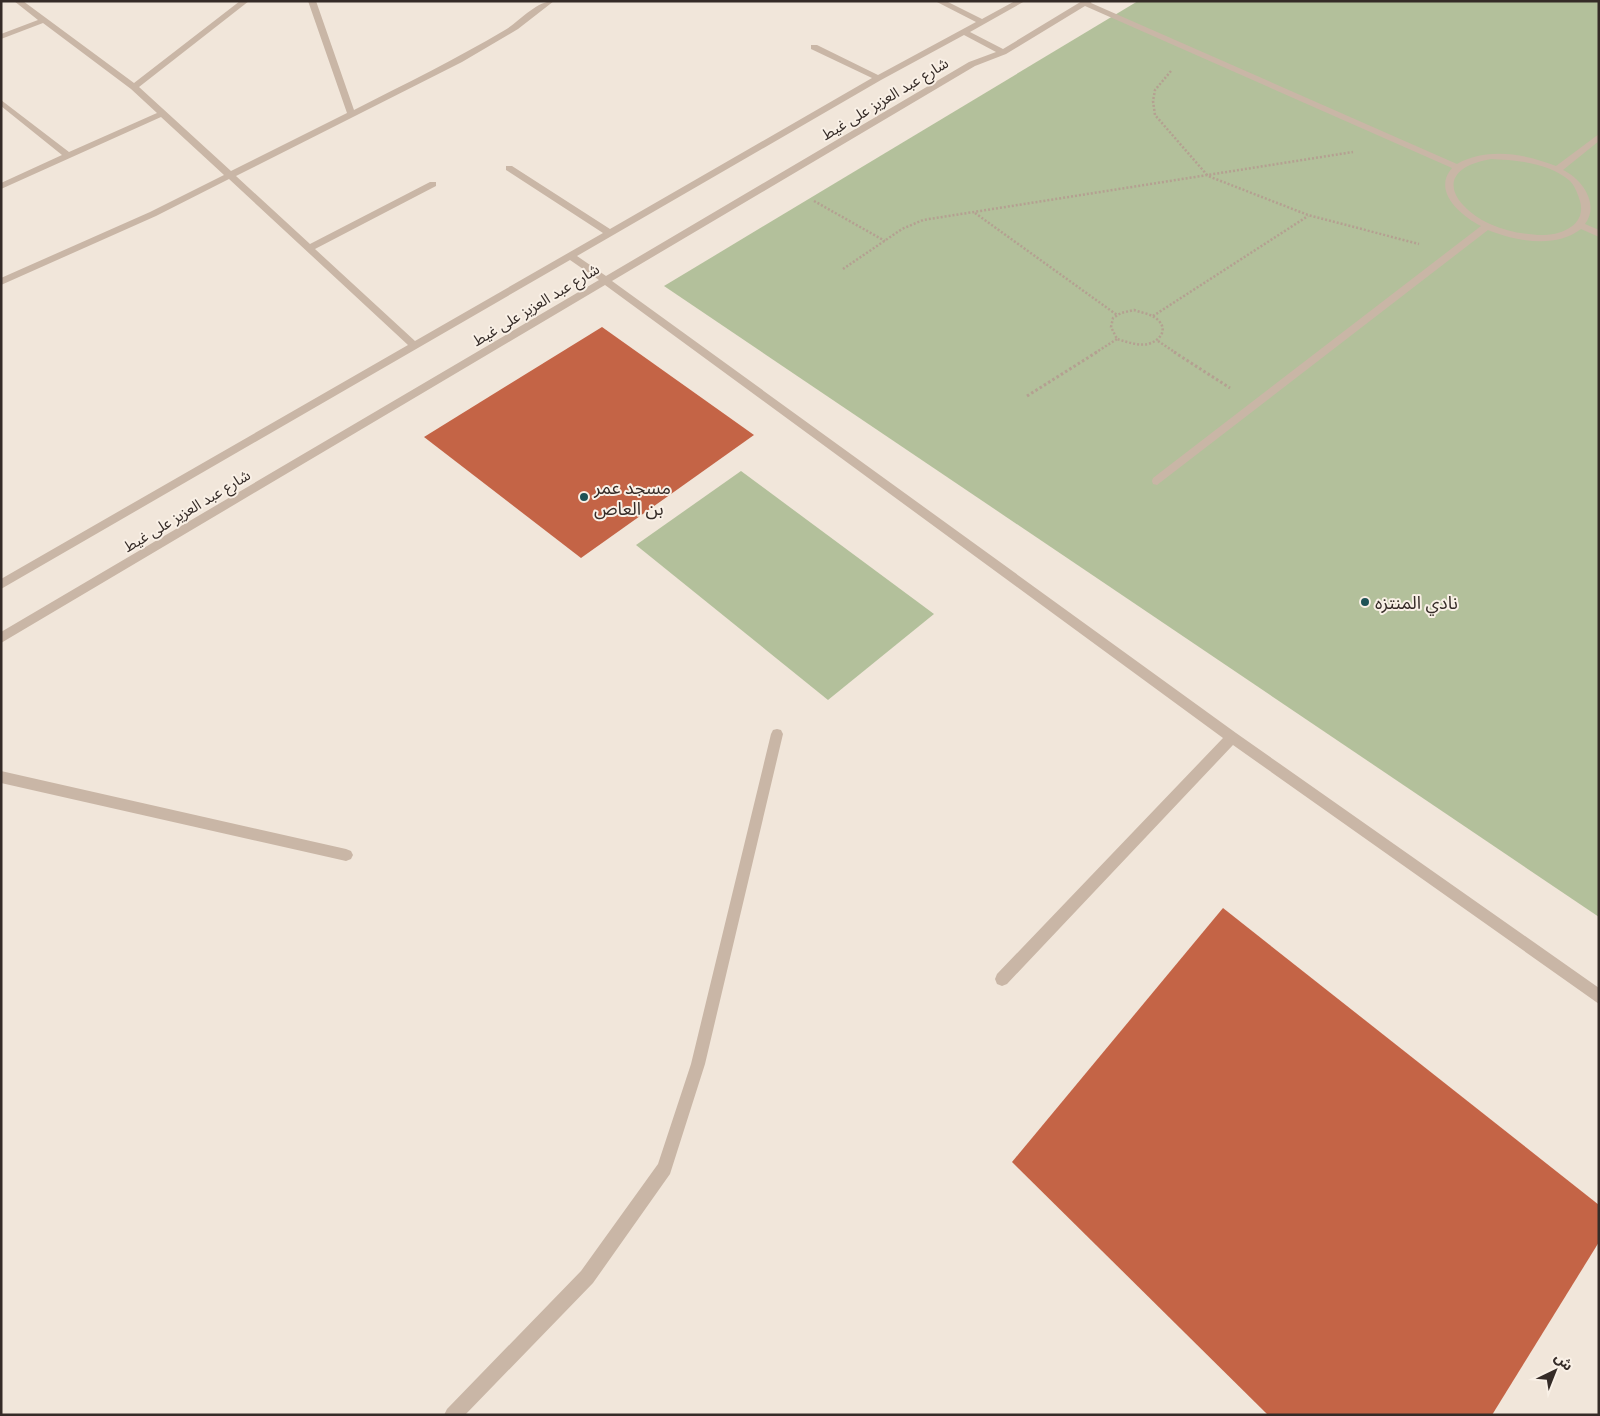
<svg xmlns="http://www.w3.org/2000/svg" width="1600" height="1416" font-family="Roboto,'Noto Sans Arabic',sans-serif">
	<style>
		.green { fill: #b3c09b }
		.building { fill: #c46446 }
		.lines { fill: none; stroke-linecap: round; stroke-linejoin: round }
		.path-far1 { stroke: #b4a091; stroke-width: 2.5; stroke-dasharray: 2 2; stroke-linecap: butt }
		.path { stroke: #b4a091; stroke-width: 3; stroke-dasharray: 2.5 2.5; stroke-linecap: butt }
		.minor { fill: #c9b6a6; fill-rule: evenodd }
		.poi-dot { fill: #1e5256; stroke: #f9f0e6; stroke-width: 2 }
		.labels { text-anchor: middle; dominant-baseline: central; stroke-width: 4; stroke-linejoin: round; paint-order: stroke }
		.far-street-label { font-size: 15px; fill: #352b27; stroke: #f9f0e6 }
		.poi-label { font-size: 18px; fill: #352b27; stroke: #f9f0e6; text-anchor: start }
	</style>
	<rect width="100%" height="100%" fill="#f1e6da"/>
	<g class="green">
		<path d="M1138 1H1599V917L664 286Z"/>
		<path d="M741 471 934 614 828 700 636 545Z"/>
	</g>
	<g class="building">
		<path d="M602 327 754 435 581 558 424 437Z"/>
		<path d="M1223 908 1599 1205V1242L1492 1415H1268L1012 1162Z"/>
	</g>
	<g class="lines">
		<g class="path-far1">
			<path d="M1171 71 1155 90 1153 101 1155 115 1208 176 1308 215 1419 244"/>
			<path d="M814 201 885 241"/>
			<path d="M975 213 1117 315"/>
			<path d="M843 269 902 229 923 220 1353 152"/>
			<path d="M1134 310C1142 313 1153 314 1159 321 1168 331 1159 341 1148 344 1138 346 1127 342 1117 339L1111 327 1113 318 1121 313Z"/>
			<path d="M1153 316 1308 216"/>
			<path d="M1158 341 1176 353"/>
			<path d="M1095 353 1117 339"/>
		</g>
		<g class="path">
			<path d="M1174 352 1230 388"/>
			<path d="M1027 396 1097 352"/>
		</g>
		<g class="minor">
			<path d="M14 1H23L134 83 240 1H249L139 87 231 171 347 113 308 1H316L354 110C405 84 456 59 505 30 520 21 536 1 554 1L518 29 462 62 236 176 310 244 430 182H436V186L315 249 415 341 603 233 506 170V166H512L610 229 872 78 811 49V45H817L878 75 976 22 935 1H946L982 19 1015 1H1025L970 32 1003 49 1082 1H1092L1091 3 1457 164C1488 147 1526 154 1556 166L1599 134V141L1563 170C1582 179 1600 204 1585 224L1599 230V237L1581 229C1555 249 1516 241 1488 230L1157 485 1153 484 1152 481 1153 478 1481 226C1460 215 1432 191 1452 168L1085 6 1006 54 975 66 612 281 1236 733 1599 988V1004L1233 745 1007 984 1002 986 997 984 995 979 997 974 1223 738 605 285 1 643V632L599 280 570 260 1 589V579L408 345 229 179 156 216 1 285V278L150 212 224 175 161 117 1 189V183L62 155 1 106V100L69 152 157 113 131 89 43 23 1 39V34L38 20ZM964 35 996 52 969 62 606 276 577 256 881 80ZM1491 159C1517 160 1550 163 1570 181 1574 185 1577 192 1579 198 1589 225 1561 236 1538 235 1522 234 1505 231 1490 224 1449 204 1434 169 1491 159Z"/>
			<path d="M777 729 781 730 783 734 705 1064 670 1174 593 1283 465 1415H444L447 1409 581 1271 658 1164 691 1064 771 734 773 730Z"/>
			<path d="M1 771 346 849 351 851 353 855 351 859 346 861 1 783Z"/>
		</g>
	</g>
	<g class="poi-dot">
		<circle cx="584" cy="497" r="5"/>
		<circle cx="1365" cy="602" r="5"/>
	</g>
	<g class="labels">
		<g class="far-street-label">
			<text transform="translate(885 99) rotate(-31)">شارع عبد العزيز على غيط</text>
			<text transform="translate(536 305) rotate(-31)">شارع عبد العزيز على غيط</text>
			<text transform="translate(187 511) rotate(-31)">شارع عبد العزيز على غيط</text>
		</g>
		<g class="poi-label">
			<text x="594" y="487">مسجد عمر<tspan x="594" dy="21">بن العاص</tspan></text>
			<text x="1375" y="602">نادي المنتزه</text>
		</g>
	</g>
	<rect width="1600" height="1416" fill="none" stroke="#352b27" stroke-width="5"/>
	<g transform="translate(1555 1371) rotate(43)" stroke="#f9f0e6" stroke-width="4" paint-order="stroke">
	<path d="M0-4L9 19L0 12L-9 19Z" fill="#352b27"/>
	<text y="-8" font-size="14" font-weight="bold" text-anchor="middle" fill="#352b27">ش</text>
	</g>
</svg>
